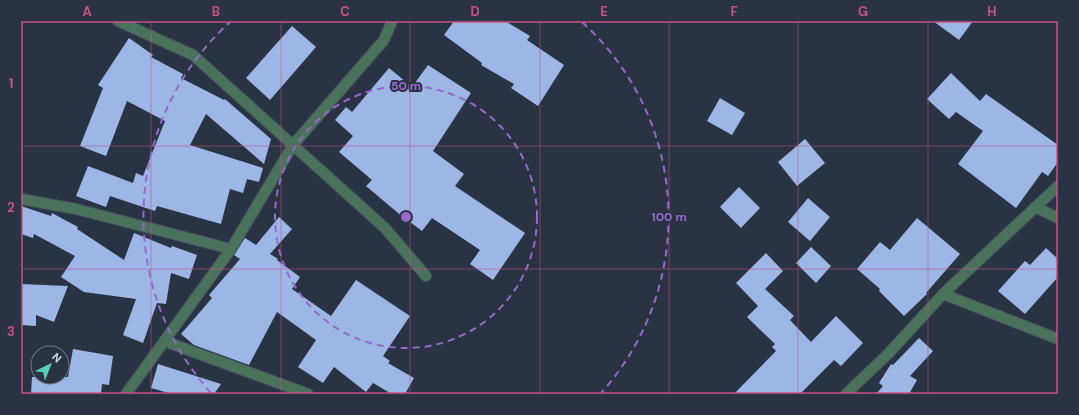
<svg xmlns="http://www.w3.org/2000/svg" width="1079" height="415" font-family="'DM Sans',sans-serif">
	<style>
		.building { fill: #9cb7e6 }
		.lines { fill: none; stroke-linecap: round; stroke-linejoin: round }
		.minor-casing { stroke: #485160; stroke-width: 12 }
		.minor { stroke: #49725a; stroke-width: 10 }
		.grid { fill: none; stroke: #c75284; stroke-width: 1; stroke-opacity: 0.55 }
		.ring { fill: none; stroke: #9968cb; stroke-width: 2; stroke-dasharray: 7 5 }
		.centre { fill: #9968cb; stroke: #2a3343; stroke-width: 2 }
		.ring-label { font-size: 12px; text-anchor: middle; font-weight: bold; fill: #9968cb; stroke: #2a3343; stroke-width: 4; stroke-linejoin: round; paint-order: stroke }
		.neatline { fill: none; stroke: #c75284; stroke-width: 1.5 }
		.grid-label { font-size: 13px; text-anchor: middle; font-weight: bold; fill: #c75284 }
	</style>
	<rect width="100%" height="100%" fill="#2a3343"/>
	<g class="building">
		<path d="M454 21H505L530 36 527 40 564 65 538 106 511 88 514 84 481 65 482 63 444 35Z"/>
		<path d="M933 21H973L959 40Z"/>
		<path d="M292 26 316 47 270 100 246 78Z"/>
		<path d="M129 38 153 55 151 57 183 74 181 78 224 100 225 99 271 139 264 164 206 114 190 145 263 168 259 182 247 179 243 193 230 189 221 224 157 206 155 211 110 196 106 207 76 196 88 166 133 183 136 173 143 176 165 121 127 101 106 156 80 146 103 88 98 85Z"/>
		<path d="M428 65 471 93 433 151 464 174 455 186 525 233 493 280 470 264 480 250 432 218 422 231 398 213 366 186 372 180 339 152 353 136 335 120 346 107 352 112 389 68 412 87Z"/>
		<path d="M951 73 980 101 986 94 1058 145V162L1048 176 1042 172 1016 208 958 164 983 131 956 112 949 119 927 99Z"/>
		<path d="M720 98 745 113 732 135 707 121Z"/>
		<path d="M805 139 825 163 797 186 778 162Z"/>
		<path d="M739 187 760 208 741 228 720 207Z"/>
		<path d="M808 198 830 217 810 241 788 222Z"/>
		<path d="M21 206 51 216 52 213 78 227 77 229 124 260 134 233 171 248 172 246 197 255 189 279 171 273 166 304 157 303 143 343 123 335 136 299 84 292 61 277 75 256 34 234 33 238 21 234Z"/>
		<path d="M279 217 292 229 270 254 278 259 277 260 300 277 292 289 331 316 356 280 410 316 383 356 390 361 388 363 414 378 405 394H392L373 383 366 392 334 367 323 383 298 367 316 340 277 312 249 365 194 345 181 334 212 298 209 295 240 259 234 255 245 238 256 245Z"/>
		<path d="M917 218 960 254 926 293 927 294 904 316 879 291 880 289 857 269 880 242 890 250Z"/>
		<path d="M811 247 831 266 816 283 796 263Z"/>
		<path d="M1046 248 1058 259V277L1025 314 998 291 1025 261 1030 265Z"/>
		<path d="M766 253 783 271 765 289 794 316 790 320 811 342 836 316 863 343 841 366 834 360 800 394H734L776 351 772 347 775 344 747 317 758 306 736 283Z"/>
		<path d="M21 284 68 286 54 322 36 315V326L21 325Z"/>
		<path d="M919 338 933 351 910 376 917 380 909 394H876L883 386 879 383 891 364 893 365Z"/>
		<path d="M73 349 113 356 109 385 102 384 101 394H31L32 377H68Z"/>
		<path d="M158 364 221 384 214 394H172L151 388Z"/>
	</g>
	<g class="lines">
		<defs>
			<g id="minor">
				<path d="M118 21 193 55 385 228 426 276"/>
				<path d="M21 199 76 209 231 249"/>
				<path d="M1035 207 1058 218"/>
				<path d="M943 294 1058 339"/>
				<path d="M164 341 308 394"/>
				<path d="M126 394 231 249 293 145 384 40 392 21"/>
				<path d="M846 394 888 354 943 294 1058 186"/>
			</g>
		</defs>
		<use href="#minor" class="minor-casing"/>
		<use href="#minor" class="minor"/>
	</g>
	<path class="grid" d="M151 21V394M281 21V394M410 21V394M540 21V394M669 21V394M798 21V394M928 21V394M21 146H1058M21 269H1058"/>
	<g class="ring">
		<circle cx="406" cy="217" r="131"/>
		<path d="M211 393A263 263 0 0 1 230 22M582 22A263 263 0 0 1 601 393"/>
	</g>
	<circle cx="406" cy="217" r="6" class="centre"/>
	<g class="ring-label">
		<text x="406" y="90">50 m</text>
		<text x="669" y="221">100 m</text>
	</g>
	<rect width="1079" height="415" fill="none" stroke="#2a3343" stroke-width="44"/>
	<g transform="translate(50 365) rotate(43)"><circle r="19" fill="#2a3343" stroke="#6d7583"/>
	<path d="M0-3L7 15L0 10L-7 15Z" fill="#5acebd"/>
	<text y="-6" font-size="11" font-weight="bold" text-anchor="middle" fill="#d2d8e2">N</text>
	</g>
	<rect x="22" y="22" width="1035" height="371" class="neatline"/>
	<g class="grid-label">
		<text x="87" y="16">A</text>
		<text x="216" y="16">B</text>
		<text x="345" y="16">C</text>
		<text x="475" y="16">D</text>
		<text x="604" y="16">E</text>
		<text x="734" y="16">F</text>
		<text x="863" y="16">G</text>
		<text x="992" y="16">H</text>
		<text x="11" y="88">1</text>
		<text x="11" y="212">2</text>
		<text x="11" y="336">3</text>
	</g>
</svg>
